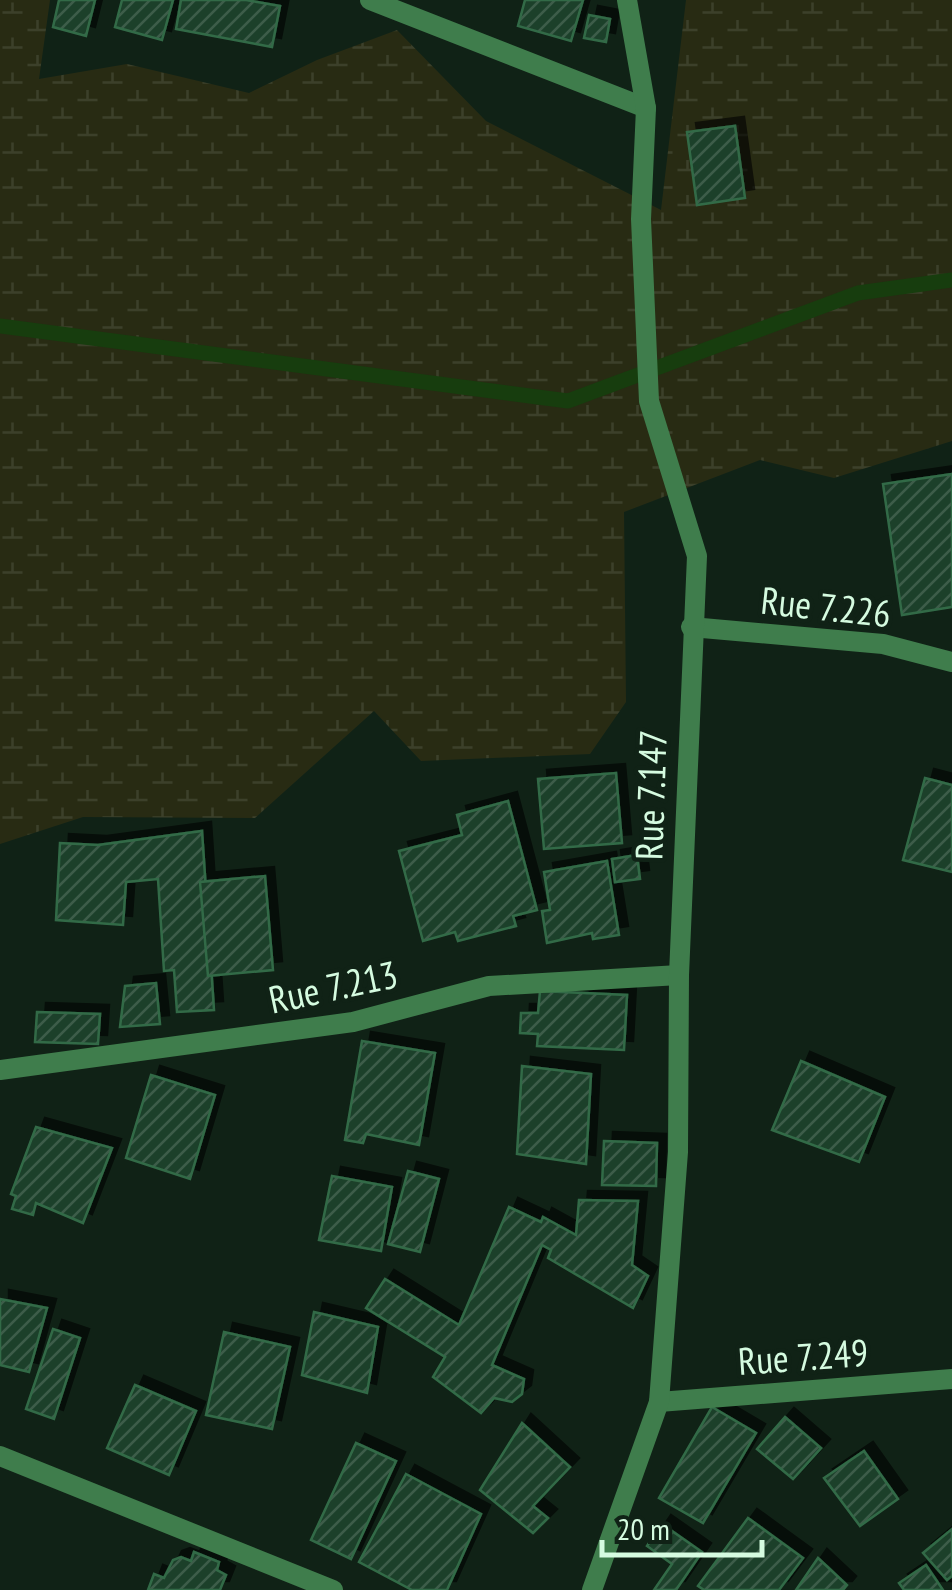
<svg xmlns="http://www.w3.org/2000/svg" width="952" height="1590" font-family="'PT Sans Narrow',sans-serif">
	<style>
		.wetland { fill: url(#wetland-marsh) }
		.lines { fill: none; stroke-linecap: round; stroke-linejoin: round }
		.stream { stroke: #173d0e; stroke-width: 15 }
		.building { fill: url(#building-hatch); stroke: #326b47; stroke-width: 2.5; filter: url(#shadow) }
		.minor { stroke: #3f7d4c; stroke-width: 20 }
		.tertiary { stroke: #3f7d4c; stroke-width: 20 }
		.labels { text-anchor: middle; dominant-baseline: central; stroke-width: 9; stroke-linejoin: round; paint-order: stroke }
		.street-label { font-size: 38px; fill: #d5fbe0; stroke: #102216 }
	</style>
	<defs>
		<pattern id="wetland-marsh" width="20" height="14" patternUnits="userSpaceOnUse" patternTransform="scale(2.5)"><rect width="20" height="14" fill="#282b13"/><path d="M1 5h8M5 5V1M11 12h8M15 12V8" fill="none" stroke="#3c402a"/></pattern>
		<pattern id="building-hatch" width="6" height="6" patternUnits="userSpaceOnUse" patternTransform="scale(2.5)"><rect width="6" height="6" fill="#1e412b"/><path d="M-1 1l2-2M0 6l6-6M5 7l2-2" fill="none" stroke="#3e5d49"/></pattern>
		<filter id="shadow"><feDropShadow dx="9" dy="-9" stdDeviation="0" flood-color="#0009"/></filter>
	</defs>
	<rect width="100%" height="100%" fill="#102216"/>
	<path class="wetland" d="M0 0H50L39 79 127 64 249 93 317 60 397 30 486 121 661 210 686 0H952V441L834 478 760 460 624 512 626 702 590 754 421 761 374 711 255 818 83 817 0 844Z"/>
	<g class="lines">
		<path class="stream" d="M0 326 568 401 858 293 952 280"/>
	</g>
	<g class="building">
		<path d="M59 0H95L86 36 53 27Z"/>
		<path d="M122 0H173L162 40 115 27Z"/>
		<path d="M181 0H246L280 6 272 47 176 29Z"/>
		<path d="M525 0H583L571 41 518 26Z"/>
		<path d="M589 15 610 19 606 42 584 38Z"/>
		<path d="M735 126 745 198 697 205 687 132Z"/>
		<path d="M952 474V607L902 615 883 484Z"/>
		<path d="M616 773 622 843 544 849 538 779Z"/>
		<path d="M925 778 952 785V872L903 860Z"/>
		<path d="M508 801 537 910 513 916 516 926 458 941 455 932 423 941 399 851 462 835 457 815Z"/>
		<path d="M202 831 214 1010 177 1012 174 970 164 971 158 879 126 882 123 925 56 920 60 843 98 845Z"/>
		<path d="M637 855 640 879 615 882 612 859Z"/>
		<path d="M607 861 619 935 593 939 592 933 547 943 542 911 550 910 544 872Z"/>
		<path d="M265 876 273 970 208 976 200 882Z"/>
		<path d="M156 983 160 1024 120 1027 125 986Z"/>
		<path d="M540 991 627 995 624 1050 537 1046 538 1034 520 1033 521 1013H538Z"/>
		<path d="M37 1012 100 1014 98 1044 35 1042Z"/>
		<path d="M362 1041 435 1053 419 1145 366 1134 363 1143 345 1140Z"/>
		<path d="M801 1061 885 1097 859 1162 772 1130Z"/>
		<path d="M522 1066 591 1074 586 1164 517 1154Z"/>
		<path d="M151 1075 215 1095 190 1179 126 1158Z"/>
		<path d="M36 1127 112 1148 83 1223 36 1203 33 1215 12 1209 16 1196 11 1194Z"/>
		<path d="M604 1141 657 1143 656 1186 602 1185Z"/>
		<path d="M408 1171 439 1179 420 1252 388 1244Z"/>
		<path d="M332 1176 392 1187 381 1251 319 1240Z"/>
		<path d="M579 1200 638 1201 632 1265 648 1276 633 1308 548 1258 551 1250 542 1245 492 1365 524 1379 522 1394 512 1402 494 1398 481 1413 433 1377 445 1357 366 1308 385 1279 459 1325 509 1207 541 1222 543 1217 576 1235Z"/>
		<path d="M0 1299 47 1308 29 1372 0 1365Z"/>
		<path d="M314 1312 378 1327 367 1393 302 1375Z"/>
		<path d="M53 1329 80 1338 54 1419 26 1409Z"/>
		<path d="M224 1332 290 1347 272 1429 206 1415Z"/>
		<path d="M135 1385 196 1411 169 1475 107 1448Z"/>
		<path d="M712 1407 756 1433 703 1523 659 1498Z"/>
		<path d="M785 1417 821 1448 793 1479 757 1449Z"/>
		<path d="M522 1423 570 1467 533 1506 548 1518 533 1533 480 1490Z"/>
		<path d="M356 1443 396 1461 351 1559 311 1540Z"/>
		<path d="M864 1451 898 1499 860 1526 824 1478Z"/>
		<path d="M406 1474 481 1514 447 1590H412L359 1562Z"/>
		<path d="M748 1518 803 1558 779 1590H704L698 1586Z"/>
		<path d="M662 1524 702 1552 676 1590H654L672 1564 647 1546Z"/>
		<path d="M952 1529V1576L947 1580 923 1553Z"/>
		<path d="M194 1552 219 1562 217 1570 226 1575 220 1590H148L154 1574 164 1578 173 1560 181 1557 191 1561Z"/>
		<path d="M818 1558 847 1585 843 1590H796Z"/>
		<path d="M926 1565 943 1590H904L899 1583Z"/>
	</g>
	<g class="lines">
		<g class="minor">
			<path d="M370 0 646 108"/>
			<path d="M691 627 883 644 952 662"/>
			<path d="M0 1070 353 1022 489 986 679 975"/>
			<path d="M659 1402 952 1379"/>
			<path d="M0 1456 333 1590"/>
		</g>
		<path class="tertiary" d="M592 1590 659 1402 678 1152 679 975 697 556 649 401 641 219 646 108 627 0"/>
	</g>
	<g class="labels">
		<g class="street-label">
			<text transform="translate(826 606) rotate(6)">Rue 7.226</text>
			<text transform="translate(650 795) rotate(-88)">Rue 7.147</text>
			<text transform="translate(333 986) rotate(-12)">Rue 7.213</text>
			<text transform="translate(803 1356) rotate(-4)">Rue 7.249</text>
		</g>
	</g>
	<path d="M602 1540v15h160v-15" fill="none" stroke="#d5fbe0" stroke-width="5"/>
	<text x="617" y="1540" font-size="30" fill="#d5fbe0" stroke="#102216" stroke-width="8" paint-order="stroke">20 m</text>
</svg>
